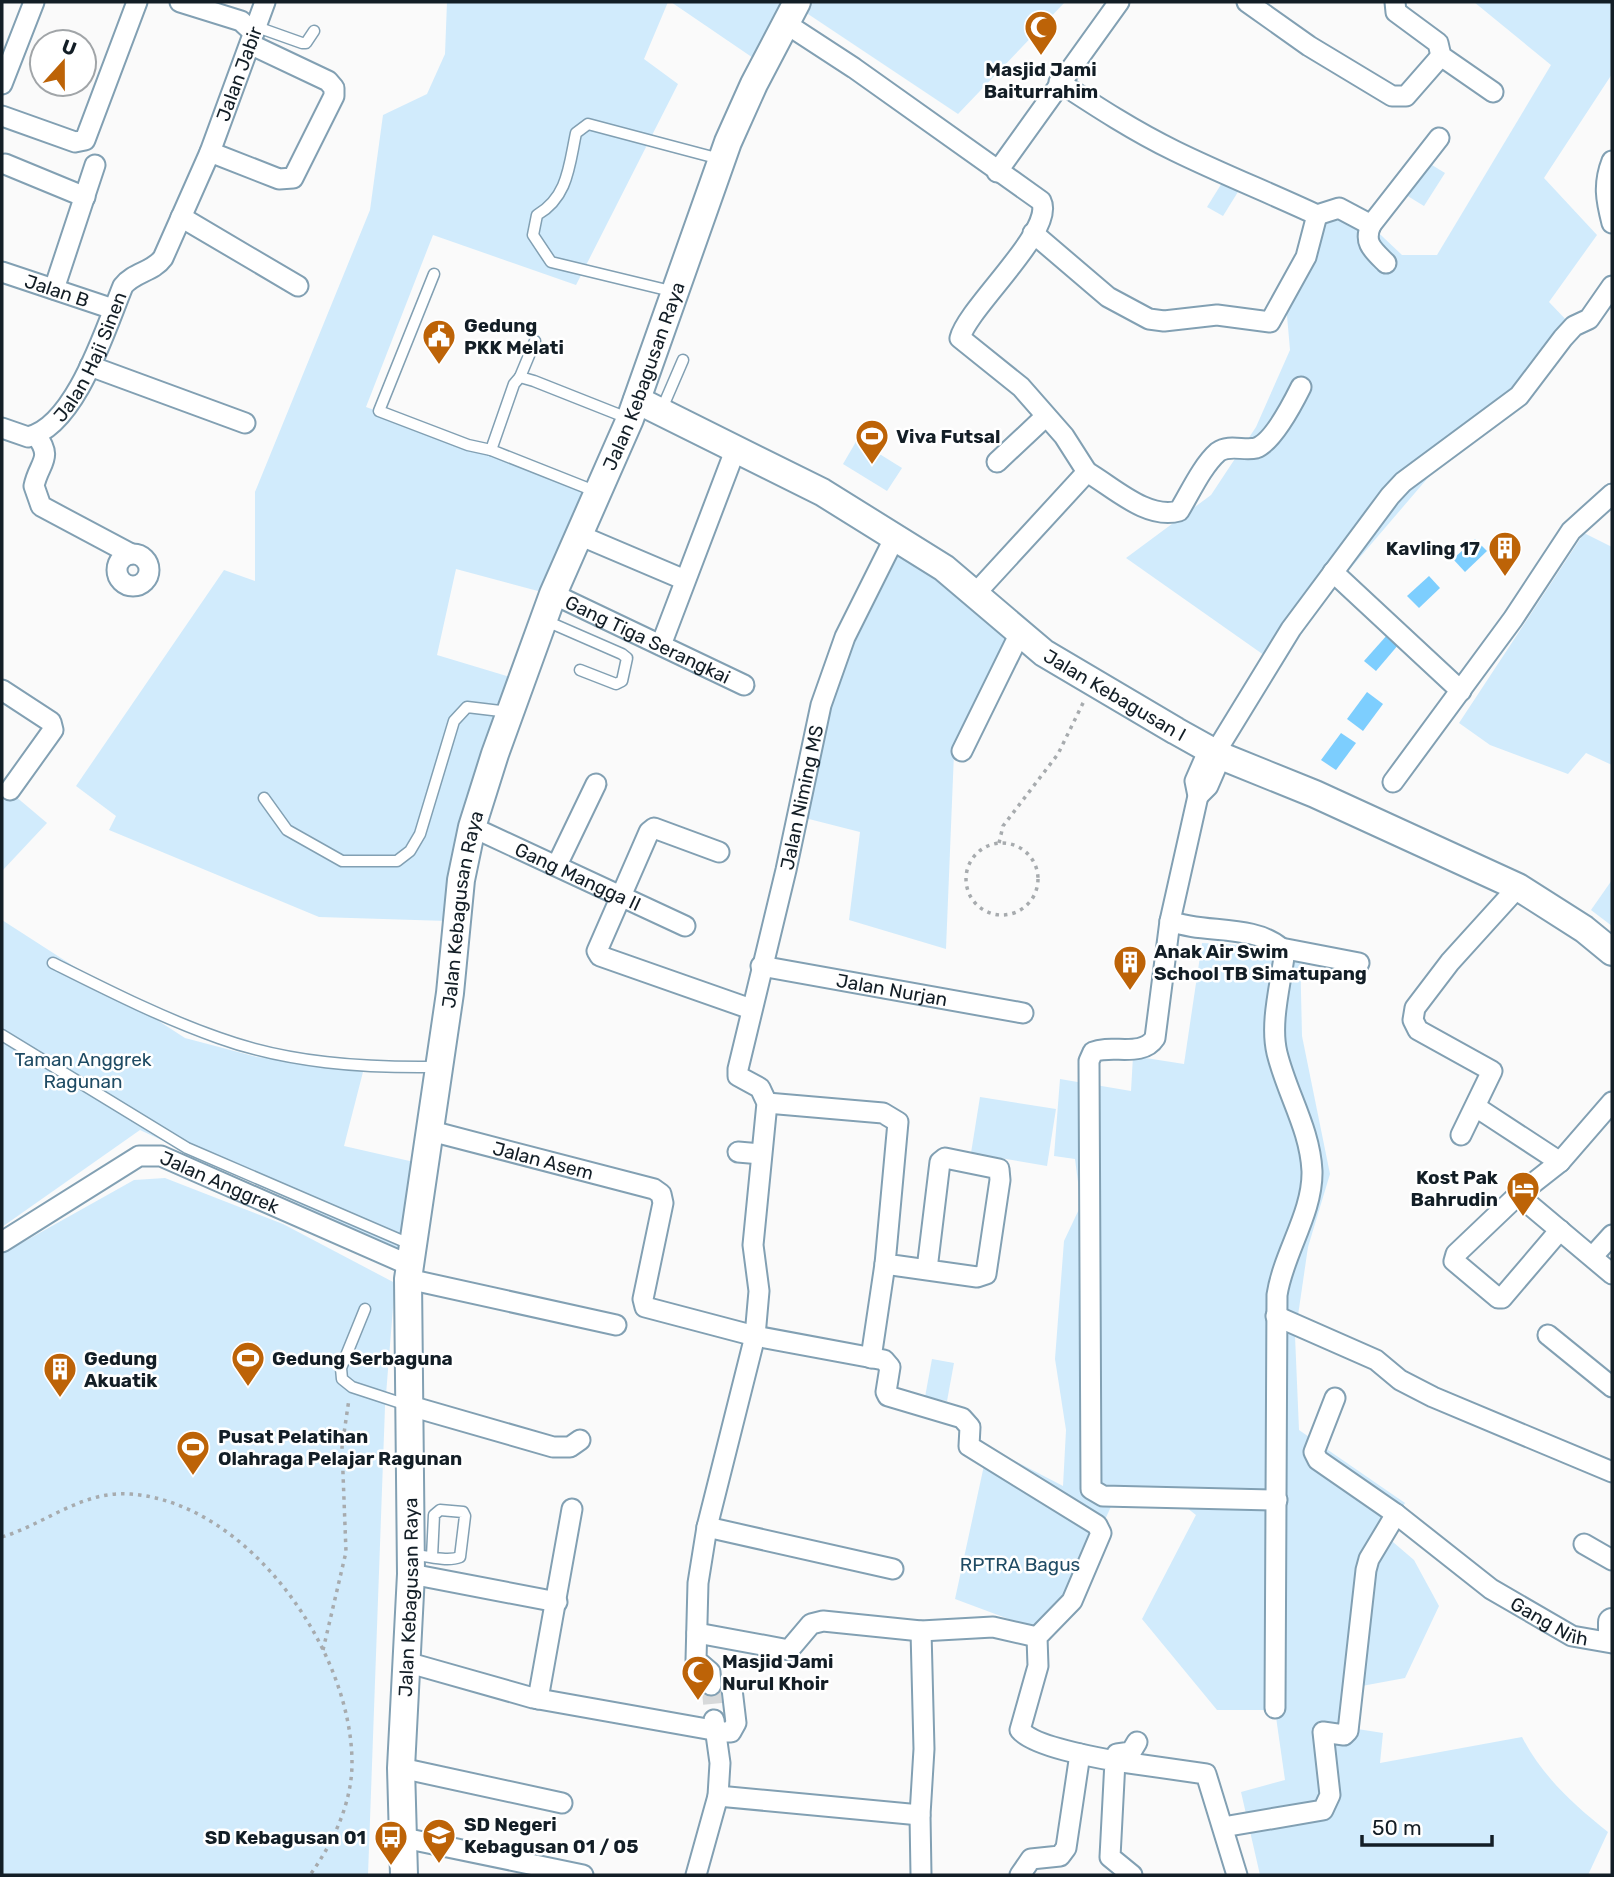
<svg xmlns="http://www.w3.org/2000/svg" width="1614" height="1877" font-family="Rubik,sans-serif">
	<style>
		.green { fill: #d1ebfc }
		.water { fill: #7dcefe }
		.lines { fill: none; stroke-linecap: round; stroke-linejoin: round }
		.street-tunnel { stroke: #d7d9da; stroke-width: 19; stroke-dasharray: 19 10; stroke-linecap: butt }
		.lane-casing { stroke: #82a0b3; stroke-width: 13 }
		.street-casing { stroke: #82a0b3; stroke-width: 23 }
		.secondary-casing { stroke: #82a0b3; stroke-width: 30 }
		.path { stroke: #a7abae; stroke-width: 3.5; stroke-dasharray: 3.5 5; stroke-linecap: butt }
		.lane { stroke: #fff; stroke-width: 10 }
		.street { stroke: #fff; stroke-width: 19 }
		.secondary { stroke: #fff; stroke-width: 26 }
		.labels { text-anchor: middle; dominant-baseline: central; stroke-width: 5; stroke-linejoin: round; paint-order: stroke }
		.poi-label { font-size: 19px; font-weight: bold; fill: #131e26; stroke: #fff; text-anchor: start }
		.street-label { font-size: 19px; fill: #131e26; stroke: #fff }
		.park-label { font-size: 19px; fill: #1f4b64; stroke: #fff }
	</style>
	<rect width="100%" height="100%" fill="#fafafa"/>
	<g class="green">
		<path d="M447 2H668L644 59 678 84 576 285 433 235 366 407 589 488 549 594 456 569 437 655 513 678 447 921 319 917 109 830 116 816 76 786 224 570 255 581V492L370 210 383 115 427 94 445 54Z"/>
		<path d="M671 2H1065L958 114 793 4 762 64Z"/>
		<path d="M1474 2H1612V74L1544 178 1597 235 1549 302 1571 325 1542 381 1444 459 1319 605 1281 667 1126 558 1211 495 1256 427 1290 350 1286 304 1331 215 1365 220 1402 255H1437L1551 65Z"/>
		<path d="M1427 162 1445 173 1424 206 1406 195Z"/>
		<path d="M1225 178 1241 187 1223 216 1207 207Z"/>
		<path d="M857 440 902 468 887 491 843 464Z"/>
		<path d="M1584 533 1612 547V765L1586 753 1568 774 1490 745 1459 723Z"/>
		<path d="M882 539 963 587 1024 649 954 753 946 949 849 920 860 832 801 817 822 717Z"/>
		<path d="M2 785 47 823 2 871Z"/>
		<path d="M1612 880V926L1591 910Z"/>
		<path d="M2 920 185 1038 257 1057 364 1068 344 1146 414 1162 400 1251 140 1130 2 1227Z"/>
		<path d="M1202 943 1300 948 1302 1036 1330 1174 1308 1247 1295 1336 1299 1430 1405 1503 1386 1536 1414 1560 1439 1606 1405 1678 1351 1688V1728L1383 1733 1380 1763 1522 1737C1542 1776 1574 1805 1608 1832L1588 1875H1260L1241 1792 1285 1780 1275 1710H1217L1142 1619 1196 1515 1178 1501 1113 1502 1057 1627 1046 1633 955 1599 988 1447 1063 1486 1066 1430 1055 1359 1064 1241 1081 1205 1075 1159 1054 1156 1060 1079 1131 1091 1133 1056 1184 1064Z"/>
		<path d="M980 1097 1056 1109 1047 1166 971 1153Z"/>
		<path d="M165 1178 283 1224 395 1283 385 1407 368 1875H2V1254L134 1180Z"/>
		<path d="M932 1359 954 1363 947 1401 925 1397Z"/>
	</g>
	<g class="water">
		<path d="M1475 539 1487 551 1465 572 1453 559Z"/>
		<path d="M1429 576 1440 588 1419 608 1407 596Z"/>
		<path d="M1388 634 1399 644 1376 671 1364 661Z"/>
		<path d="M1367 692 1383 704 1363 731 1347 719Z"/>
		<path d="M1341 733 1356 743 1336 770 1321 760Z"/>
	</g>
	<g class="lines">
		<path class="street-tunnel" d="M711 1685 714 1720"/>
		<defs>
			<g id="lane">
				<path d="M257 27 302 43H306L314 31"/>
				<path d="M434 274 379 411 468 445 491 450"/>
				<path d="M675 292 551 262 533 235 537 215C568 197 569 166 576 133L588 124 720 159"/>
				<path d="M520 377 535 341"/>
				<path d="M661 411 683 360"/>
				<path d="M597 492 491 450 514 384 520 377 534 381 630 419"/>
				<path d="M544 620 622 654 627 658 622 681 616 684 580 670"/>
				<path d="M264 798 287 830 342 861H397L410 851 420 834 454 721 467 707 509 712"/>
				<path d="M53 963C107 990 162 1018 219 1038 288 1063 364 1068 436 1067"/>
				<path d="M2 1035 187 1148 412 1245"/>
				<path d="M365 1309 341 1368 342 1379 352 1387 407 1405"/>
				<path d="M411 1554C426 1556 447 1562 460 1557L465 1516 463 1512 440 1510 434 1515 432 1557"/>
			</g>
			<g id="street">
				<path d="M180 2 241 21 254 33"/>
				<path d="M1247 2 1309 46 1392 96H1406L1441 56"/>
				<path d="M1395 2 1396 12 1438 43 1441 56 1493 92"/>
				<path d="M785 23 854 68 1041 201C1056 230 968 307 960 338L1021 387 1064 436 1087 472 974 595"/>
				<path d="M1059 82C1097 107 1134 131 1175 151 1222 174 1270 193 1317 215L1339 208 1371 225 1439 138"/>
				<path d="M2 84 34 2"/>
				<path d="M2 116 75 142 85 140 137 2"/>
				<path d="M210 152 279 179 293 178 334 96V88L328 81 252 45"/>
				<path d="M1612 161C1603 184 1606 200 1612 223"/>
				<path d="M5 164 85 197"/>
				<path d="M997 172 1119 2"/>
				<path d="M181 217 298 286"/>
				<path d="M1371 225C1363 243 1373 250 1386 263"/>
				<path d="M1033 233 1108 297 1149 319 1164 321 1217 315 1270 322 1306 257 1317 215"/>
				<path id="s1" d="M2 272 113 309"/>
				<path d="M54 289 95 165"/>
				<path d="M90 366 245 423"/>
				<path id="s2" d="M2 428 28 437C76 426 106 327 123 286 134 272 153 272 163 258L210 152 265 2"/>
				<path d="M36 435C54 459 39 462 34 486L41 506 131 554"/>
				<path d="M997 462 1046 416"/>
				<path d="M1087 472C1113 487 1147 520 1179 511 1190 493 1202 466 1218 452 1229 444 1244 451 1256 448 1273 442 1293 403 1301 387"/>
				<path d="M579 535 685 580"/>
				<circle cx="133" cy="570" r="16"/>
				<path d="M1333 572 1461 691"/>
				<path id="s3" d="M553 594 744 685"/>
				<path d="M661 645 736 448"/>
				<path d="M2 690 51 722 53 730 10 790"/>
				<path d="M1209 749 1195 781 1198 796 1170 921C1204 934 1253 924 1281 948L1284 957C1280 987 1270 1024 1277 1053 1287 1094 1310 1129 1312 1171 1313 1213 1283 1254 1277 1295L1275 1708"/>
				<path d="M962 751 1019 635"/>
				<path d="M1215 753 1291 629 1390 496 1403 482 1519 396 1563 338 1574 326 1589 319 1612 286"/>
				<path d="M1393 782 1513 619 1571 531 1612 494"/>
				<path d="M1198 796 1208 786 1221 756"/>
				<path id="s4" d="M472 827 685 926"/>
				<path d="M719 852 654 828 649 832 597 951 600 956 751 1009"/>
				<path d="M557 865 596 784"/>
				<path d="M1170 921 1155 1038C1142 1058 1112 1044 1093 1052L1089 1061 1091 1489 1103 1496 1277 1500"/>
				<path d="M1281 948 1359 963"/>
				<path id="s5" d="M761 966 1023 1013"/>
				<path d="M767 1103 883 1113 898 1122 885 1264 977 1277 986 1274 1000 1180 999 1169 945 1158 940 1162 927 1269"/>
				<path d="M1476 1107 1560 1162"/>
				<path id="s6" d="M431 1131 654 1189 661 1194 663 1203 643 1299 645 1307 755 1336 884 1360 890 1367 886 1392 888 1396 962 1418 970 1427 969 1446 1097 1525 1101 1533 1072 1601 1037 1637 1038 1666 1020 1730C1033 1746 1093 1757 1115 1761L1110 1857 1132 1875"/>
				<path d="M1461 1135 1492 1071 1418 1030 1413 1020 1415 1008 1450 962 1518 887"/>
				<path d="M738 1152 761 1154"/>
				<path d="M1518 1195 1612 1274"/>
				<path d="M1560 1230 1502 1298H1498L1454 1261 1456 1254 1518 1195 1560 1162 1612 1102"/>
				<path id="s7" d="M2 1242 139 1156H161L409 1265"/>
				<path d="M1593 1256 1612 1235"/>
				<path d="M408 1279 616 1325"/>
				<path d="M1276 1316 1376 1360 1400 1380 1433 1397 1612 1472"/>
				<path d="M1548 1335 1612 1387"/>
				<path d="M871 1358 885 1264"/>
				<path id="s8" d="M1335 1398 1314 1452 1318 1460 1396 1514 1491 1589 1572 1636 1612 1643"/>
				<path d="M407 1405 553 1447H570L580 1440"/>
				<path d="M707 1527 893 1569"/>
				<path d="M1584 1544 1612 1560"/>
				<path d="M411 1574 557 1602"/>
				<path d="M921 1631 924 1749 920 1815 921 1875"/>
				<path d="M697 1633 789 1650 811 1624 823 1621 921 1631 993 1627 1037 1637"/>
				<path d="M406 1662 533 1698 724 1732H731L736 1723 732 1689"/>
				<path id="s9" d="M711 1685 710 1672 696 1660 698 1583 707 1527 755 1336 759 1291 753 1245 767 1103 760 1088 738 1076V1069L786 870 821 705 845 637 895 537"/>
				<path d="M538 1699 572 1509"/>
				<path d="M1137 1742 1131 1752 1117 1754 1115 1761 1206 1774 1237 1875"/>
				<path d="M401 1768 562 1803"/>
				<path d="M718 1796 920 1815"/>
				<path d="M1223 1827 1323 1810 1330 1795 1323 1732 1344 1735 1348 1731 1366 1570 1369 1559 1396 1514"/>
				<path d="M404 1838 583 1875"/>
				<path d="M696 1875 718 1796 720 1763 714 1720"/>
				<path d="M1020 1875 1031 1859 1060 1856 1066 1848 1080 1754"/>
			</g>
			<g id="secondary">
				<path id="s10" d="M637 400 822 492 944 568 1044 653 1176 731 1221 756 1315 794 1518 887 1584 929 1612 952"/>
				<path d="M1612 1622V1633"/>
				<path id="s11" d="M404 1875 401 1768 411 1574 408 1279 450 993 461 880 472 827 495 754 553 594 630 419 728 142 754 84 797 2"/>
			</g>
		</defs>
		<use href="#lane" class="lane-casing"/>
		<use href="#street" class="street-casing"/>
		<use href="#secondary" class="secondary-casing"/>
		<g class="path">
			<path d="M999 843 1003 826 1058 754 1084 701"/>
			<circle cx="1002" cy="879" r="36"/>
			<path d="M2 1537C45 1524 83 1490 131 1494 249 1503 352 1651 352 1763 352 1803 333 1843 310 1875"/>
			<path d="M323 1650 346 1552 342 1447 349 1399"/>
		</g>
		<use href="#lane" class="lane"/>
		<use href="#street" class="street"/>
		<use href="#secondary" class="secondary"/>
	</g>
	<defs>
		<symbol id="mosque-pin" viewBox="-11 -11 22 30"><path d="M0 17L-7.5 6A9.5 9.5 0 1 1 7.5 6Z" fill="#bd6307" stroke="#fff"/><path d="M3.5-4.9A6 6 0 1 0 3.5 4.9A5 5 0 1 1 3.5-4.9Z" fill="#fff"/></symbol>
		<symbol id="civic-pin" viewBox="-11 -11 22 30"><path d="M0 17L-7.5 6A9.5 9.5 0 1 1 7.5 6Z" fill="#bd6307" stroke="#fff"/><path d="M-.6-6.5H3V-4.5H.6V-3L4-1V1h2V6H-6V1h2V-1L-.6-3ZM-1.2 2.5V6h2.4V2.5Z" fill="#fff"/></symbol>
		<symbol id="stadium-pin" viewBox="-11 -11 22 30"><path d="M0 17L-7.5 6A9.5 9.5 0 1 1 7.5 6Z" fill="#bd6307" stroke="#fff"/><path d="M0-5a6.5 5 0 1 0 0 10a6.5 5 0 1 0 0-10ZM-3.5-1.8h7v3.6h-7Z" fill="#fff"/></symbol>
		<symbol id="building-pin" viewBox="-11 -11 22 30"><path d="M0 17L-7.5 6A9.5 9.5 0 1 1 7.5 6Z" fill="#bd6307" stroke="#fff"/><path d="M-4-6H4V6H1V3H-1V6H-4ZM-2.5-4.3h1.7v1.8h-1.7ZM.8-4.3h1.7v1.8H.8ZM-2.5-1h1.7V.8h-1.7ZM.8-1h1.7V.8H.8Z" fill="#fff"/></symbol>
		<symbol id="hotel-pin" viewBox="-11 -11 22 30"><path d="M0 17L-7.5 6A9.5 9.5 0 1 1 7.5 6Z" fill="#bd6307" stroke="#fff"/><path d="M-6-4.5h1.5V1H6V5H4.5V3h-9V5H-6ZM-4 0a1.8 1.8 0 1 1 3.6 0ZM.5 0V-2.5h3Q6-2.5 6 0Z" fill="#fff"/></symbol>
		<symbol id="school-pin" viewBox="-11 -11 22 30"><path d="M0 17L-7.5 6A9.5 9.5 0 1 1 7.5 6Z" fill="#bd6307" stroke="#fff"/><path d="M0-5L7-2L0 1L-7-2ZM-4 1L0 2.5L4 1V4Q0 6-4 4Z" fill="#fff"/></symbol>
		<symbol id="bus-pin" viewBox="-11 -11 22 30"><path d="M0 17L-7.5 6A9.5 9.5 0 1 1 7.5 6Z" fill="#bd6307" stroke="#fff"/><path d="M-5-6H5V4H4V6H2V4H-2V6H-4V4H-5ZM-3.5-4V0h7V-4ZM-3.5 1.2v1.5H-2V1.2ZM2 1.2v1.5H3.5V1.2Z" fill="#fff"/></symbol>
	</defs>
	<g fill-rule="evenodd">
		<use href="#mosque-pin" x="1022" y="8" width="38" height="52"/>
		<use href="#civic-pin" x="420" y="317" width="38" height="52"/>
		<use href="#stadium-pin" x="853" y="417" width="38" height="52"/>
		<use href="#building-pin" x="1486" y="529" width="38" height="52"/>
		<use href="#building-pin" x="1111" y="943" width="38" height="52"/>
		<use href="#hotel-pin" x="1504" y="1169" width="38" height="52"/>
		<use href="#stadium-pin" x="229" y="1339" width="38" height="52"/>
		<use href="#building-pin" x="41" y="1350" width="38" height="52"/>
		<use href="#stadium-pin" x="174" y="1428" width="38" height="52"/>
		<use href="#mosque-pin" x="679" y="1653" width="38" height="52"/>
		<use href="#school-pin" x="420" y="1816" width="38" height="52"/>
		<use href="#bus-pin" x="372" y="1818" width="38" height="52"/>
	</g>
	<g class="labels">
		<g class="poi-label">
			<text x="1041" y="69" text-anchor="middle">Masjid Jami<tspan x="1041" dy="22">Baiturrahim</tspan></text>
			<text x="464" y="325">Gedung<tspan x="464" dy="22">PKK Melati</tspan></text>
			<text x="896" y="436">Viva Futsal</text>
			<text x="1480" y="548" text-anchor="end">Kavling 17</text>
			<text x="1154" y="951">Anak Air Swim<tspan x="1154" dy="22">School TB Simatupang</tspan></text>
			<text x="1498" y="1177" text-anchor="end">Kost Pak<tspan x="1498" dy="22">Bahrudin</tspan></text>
			<text x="84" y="1358">Gedung<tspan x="84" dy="22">Akuatik</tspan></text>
			<text x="272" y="1358">Gedung Serbaguna</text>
			<text x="218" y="1436">Pusat Pelatihan<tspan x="218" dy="22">Olahraga Pelajar Ragunan</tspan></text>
			<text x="722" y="1661">Masjid Jami<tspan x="722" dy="22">Nurul Khoir</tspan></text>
			<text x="464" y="1824">SD Negeri<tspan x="464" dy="22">Kebagusan 01 / 05</tspan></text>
			<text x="366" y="1837" text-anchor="end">SD Kebagusan 01</text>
		</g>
		<g class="street-label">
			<text stroke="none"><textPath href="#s2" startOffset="460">Jalan Jabir</textPath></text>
			<text stroke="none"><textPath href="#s1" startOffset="58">Jalan B</textPath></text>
			<text stroke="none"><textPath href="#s2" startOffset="133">Jalan Haji Sinen</textPath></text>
			<text stroke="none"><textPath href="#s11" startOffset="1536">Jalan Kebagusan Raya</textPath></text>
			<text stroke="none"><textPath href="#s3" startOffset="105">Gang Tiga Serangkai</textPath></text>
			<text stroke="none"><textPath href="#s10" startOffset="564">Jalan Kebagusan I</textPath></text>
			<text stroke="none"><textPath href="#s9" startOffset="924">Jalan Niming MS</textPath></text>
			<text stroke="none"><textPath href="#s4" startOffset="117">Gang Mangga II</textPath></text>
			<text stroke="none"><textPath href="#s11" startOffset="970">Jalan Kebagusan Raya</textPath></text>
			<text stroke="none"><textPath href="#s5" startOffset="133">Jalan Nurjan</textPath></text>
			<text stroke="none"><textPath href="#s6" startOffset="116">Jalan Asem</textPath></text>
			<text stroke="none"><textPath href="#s7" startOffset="248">Jalan Anggrek</textPath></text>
			<text stroke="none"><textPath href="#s11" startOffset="278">Jalan Kebagusan Raya</textPath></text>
			<text stroke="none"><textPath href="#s8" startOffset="350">Gang Niih</textPath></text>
		</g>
		<g class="park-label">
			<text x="83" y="1059">Taman Anggrek<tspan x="83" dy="22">Ragunan</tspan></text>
			<text x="1020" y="1564">RPTRA Bagus</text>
		</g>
	</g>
	<rect width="1614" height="1877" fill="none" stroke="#131e26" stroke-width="7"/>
	<g transform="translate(63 63) rotate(21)"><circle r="33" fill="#ffffff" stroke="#a1a5a8" stroke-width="2"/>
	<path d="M0-5L12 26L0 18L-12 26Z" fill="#bd6307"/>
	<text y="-10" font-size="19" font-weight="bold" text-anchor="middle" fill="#131e26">U</text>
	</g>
	<path d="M1362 1835v10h130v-10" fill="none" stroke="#131e26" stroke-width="3.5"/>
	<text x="1372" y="1835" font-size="21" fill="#131e26" stroke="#ffffff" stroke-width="5" paint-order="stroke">50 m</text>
</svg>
